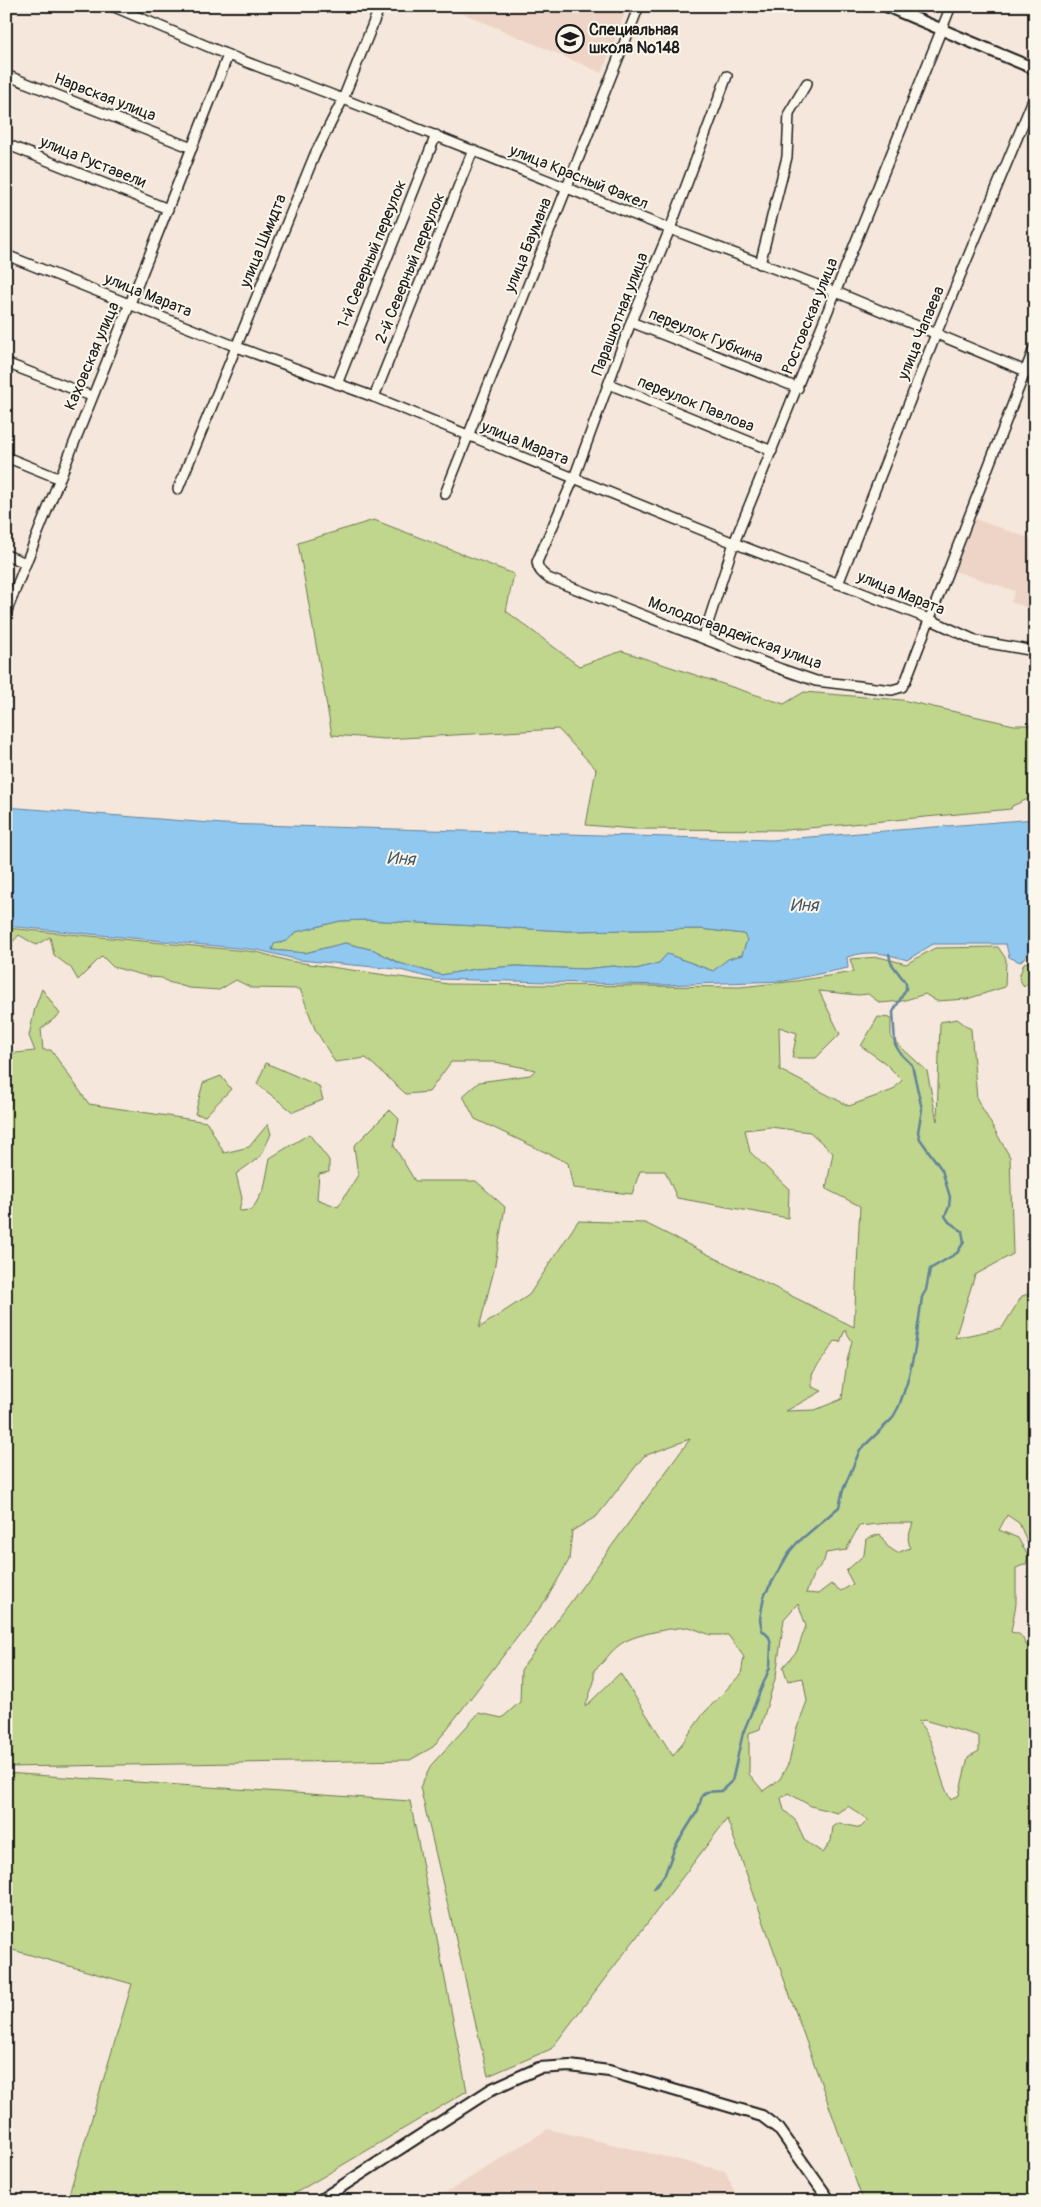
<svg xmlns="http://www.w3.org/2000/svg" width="1041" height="2207" font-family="Pangolin,sans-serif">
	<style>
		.built { fill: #eed4c6 }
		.green { fill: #c0d68c; stroke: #6e7954; fill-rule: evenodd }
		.water { fill: #91c8f0; stroke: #62839b; fill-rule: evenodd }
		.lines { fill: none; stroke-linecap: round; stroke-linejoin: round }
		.stream { stroke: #62839b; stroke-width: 2.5 }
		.minor-casing { stroke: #1c1c1c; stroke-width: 12 }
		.tertiary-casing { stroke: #1c1c1c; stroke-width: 14 }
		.minor { stroke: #fbf7ec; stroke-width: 9 }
		.tertiary { stroke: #fbf7ec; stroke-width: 10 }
		.labels { text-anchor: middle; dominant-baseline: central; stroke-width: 4; stroke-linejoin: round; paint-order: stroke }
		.poi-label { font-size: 16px; font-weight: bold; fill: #1c1c1c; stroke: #fbf7ec; text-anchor: start }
		.street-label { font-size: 16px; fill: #1c1c1c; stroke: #fbf7ec }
		.water-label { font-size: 18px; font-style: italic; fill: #455866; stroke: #fbf7ec }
	</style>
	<rect width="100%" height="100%" fill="#f5e7db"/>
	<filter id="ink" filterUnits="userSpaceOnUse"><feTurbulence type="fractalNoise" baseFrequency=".02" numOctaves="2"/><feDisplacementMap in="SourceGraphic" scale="10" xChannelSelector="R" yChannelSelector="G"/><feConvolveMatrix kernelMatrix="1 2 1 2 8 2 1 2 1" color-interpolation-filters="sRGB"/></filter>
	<g filter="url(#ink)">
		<g class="built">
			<path d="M446 6H628L602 73Z"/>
			<path d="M975 519 1035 540V610L1011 602 1015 591 955 571Z"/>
			<path d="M548 2129 725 2171 739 2201H433Z"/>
		</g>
		<g class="green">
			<path d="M374 520 514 574 506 611 579 666 622 651 784 704 804 692 902 700 1014 725H1034L1035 714V796L1012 806 1011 809 787 830 634 829 586 825 596 769 558 729 385 739 332 735 298 543Z"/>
			<path d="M366 920 567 931 700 929 744 934 747 940 742 955 728 959 713 971 667 954 659 963 636 969 613 966 584 969 516 966 475 969 441 975 399 963 374 950 345 943 305 953 272 950 273 944 287 941 296 932 340 921Z"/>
			<path d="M6 928 257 952 289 961 448 984 740 987 796 981 854 972 850 959 879 957 906 964 935 948 998 947 1006 959 1005 987 967 999 936 1001 925 994 902 1001 880 1003 868 994 858 995 819 991 840 1034 816 1058H792L797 1033 779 1027 780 1070 849 1106 893 1090 902 1080 885 1063 861 1046 878 1017 891 1018V1038L927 1071 937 1121 940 1022 957 1019 971 1029 977 1099 1010 1157 1013 1254 975 1275 955 1338 1002 1328 1022 1296 1035 1292V1542L1030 1548 1019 1523 1007 1515 999 1530 1018 1538 1028 1556 1026 1564 1016 1568V1604L1011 1632C1020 1634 1022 1634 1025 1644L1035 1649V1748L1029 1746 1027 1748 1035 1757V2201H863L727 1819 551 2049 488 2076 420 1787 432 1764 479 1713 502 1718 520 1702 521 1670 690 1439 644 1456 597 1516 572 1531 569 1560 546 1600 433 1747 410 1760 6 1767V1054L35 1051 29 1036 35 1008 42 989 60 1014 41 1029 43 1050H51L89 1104 207 1122 224 1153 249 1147 268 1124 271 1134 261 1156 236 1174 242 1198 239 1211 252 1210 264 1189 270 1158 309 1134 329 1160V1172L319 1174 317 1199 338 1207 358 1175 354 1146 390 1110 399 1119 394 1146 415 1181H476L505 1207 494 1270 479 1328 529 1295 578 1221 645 1223 854 1327 860 1206 826 1189 833 1153 810 1132 770 1127 745 1130 750 1152 789 1189 788 1218 677 1198 665 1171H640L632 1194 573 1188 568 1163 475 1119 463 1096 479 1082 530 1075 536 1070 495 1062H451L429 1092 406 1094 366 1058 335 1062 315 1029 300 989 252 988 236 980 219 990 189 988 168 982 162 978 150 977 113 967 102 956 78 980 71 968 54 955 50 937 36 945 19 935 10 945H6ZM845 1330 852 1341 847 1361 842 1399 815 1410 786 1411 822 1391 812 1387V1374L835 1341 840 1342ZM888 1523H913L908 1538 910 1548 897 1553 887 1546 880 1534 866 1539 864 1555 846 1571 853 1584 841 1591 831 1584 818 1594 806 1593 813 1575 824 1561 826 1553 846 1550 859 1526ZM798 1603 806 1626 797 1651 783 1667 788 1681 803 1678 807 1701 796 1731 789 1762 780 1779 763 1791 749 1774V1733L760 1729 776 1676 784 1619ZM689 1627 711 1635H728L744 1657 741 1674 704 1713 673 1756 620 1673 585 1707 594 1682V1670C604 1663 609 1653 618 1646 632 1634 671 1628 689 1627ZM924 1720 979 1736V1751L968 1757 959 1795 951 1800C936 1776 938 1742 918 1722ZM788 1793 811 1806 837 1813 848 1806 868 1820 860 1828 839 1823 833 1827 831 1841 823 1853 804 1840 796 1821 784 1810 781 1798Z"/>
			<path d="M1035 960V976L1024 987 1019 978 1024 963Z"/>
			<path d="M266 1063 319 1086 323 1100 293 1112 257 1084Z"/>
			<path d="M221 1076 231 1089 205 1116 195 1114 203 1083Z"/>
			<path d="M6 1773 410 1801 467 2091 282 2201H67L132 1984 6 1948Z"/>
		</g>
		<path class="water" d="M6 807 223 824 772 840 1035 819V949H1033L1020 962 1009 957 1006 944H933L907 960C883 953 871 950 847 957L848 968 784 981 662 985 435 979 396 969 299 960 258 950 6 926ZM366 920 567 931 700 929 744 934 747 940 742 955 728 959 713 971 667 954 659 963 636 969 613 966 584 969 516 966 475 969 441 975 399 963 374 950 345 943 305 953 272 950 274 944 287 941 296 932 340 921Z"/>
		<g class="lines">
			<path class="stream" d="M654 1889 665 1874 675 1847 698 1810 702 1796 706 1792 721 1791 732 1781 743 1733 770 1667 771 1644 769 1637 762 1630 760 1619 764 1596 790 1551 797 1543 839 1507 843 1490 860 1450 892 1419 899 1406 907 1383 914 1354 922 1297 926 1290 930 1269 957 1253 964 1242 962 1231 949 1222 945 1216 949 1207 950 1197 942 1170 920 1139 918 1132 922 1109 912 1065 900 1053 895 1044 893 1012 906 989V983L891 963 889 954"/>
			<defs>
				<g id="minor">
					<path d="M112 6 228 55 343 99 670 229 836 292 1035 375"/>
					<path d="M6 75 192 148"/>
					<path d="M727 76 670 229 631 322 574 478 537 562C538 570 542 573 548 578L781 669 816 681 892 690 902 687 906 680 1035 346"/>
					<path d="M6 144 168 209"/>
					<path d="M6 255 237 347 374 397 734 543 929 619 977 641 1035 651"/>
					<path d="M760 264 787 157 789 113 807 83"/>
					<path d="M631 322 798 388"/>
					<path d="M6 363 91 396"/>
					<path d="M337 384 436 135"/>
					<path d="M609 384 772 451"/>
					<path d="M374 397 473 150"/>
					<path d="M6 457 58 478"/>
					<path d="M178 489 315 154 343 99 380 6"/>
					<path d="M445 494 639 6"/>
					<path d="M6 555 26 563"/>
					<path d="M838 584 936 334 1035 95"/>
					<path d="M6 613C80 427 156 242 228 55"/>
					<path d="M703 638 734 543 951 6"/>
				</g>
				<g id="tertiary">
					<path d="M886 6 1035 69"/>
					<path d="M319 2201 492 2089 539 2068 570 2066 609 2071 762 2116 779 2129 830 2201"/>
				</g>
			</defs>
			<use href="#minor" class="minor-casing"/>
			<use href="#tertiary" class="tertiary-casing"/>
			<use href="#minor" class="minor"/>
			<use href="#tertiary" class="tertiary"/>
		</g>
	</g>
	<defs>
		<symbol id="school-ring" viewBox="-11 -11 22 22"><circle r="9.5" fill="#fbf7ec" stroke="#1c1c1c" stroke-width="1.5"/><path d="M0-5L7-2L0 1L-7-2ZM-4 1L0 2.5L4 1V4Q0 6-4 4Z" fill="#1c1c1c"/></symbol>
	</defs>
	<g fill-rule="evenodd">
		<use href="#school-ring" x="554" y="23" width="32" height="32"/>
	</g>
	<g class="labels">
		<g class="poi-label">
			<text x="589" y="30">Специальная<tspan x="589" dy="18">школа №148</tspan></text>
		</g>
		<g class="street-label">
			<text transform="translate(105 97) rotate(21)">Нарвская улица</text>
			<text transform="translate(93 162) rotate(22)">улица Руставели</text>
			<text transform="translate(579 177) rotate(22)">улица Красный Факел</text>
			<text transform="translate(263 241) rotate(-68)">улица Шмидта</text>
			<text transform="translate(528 245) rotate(-68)">улица Баумана</text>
			<text transform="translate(372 254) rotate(-68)">1-й Северный переулок</text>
			<text transform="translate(410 268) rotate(-68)">2-й Северный переулок</text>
			<text transform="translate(148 295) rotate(22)">улица Марата</text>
			<text transform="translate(620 314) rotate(-69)">Парашютная улица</text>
			<text transform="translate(810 316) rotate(-68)">Ростовская улица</text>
			<text transform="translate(921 333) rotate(-68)">улица Чапаева</text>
			<text transform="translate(706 336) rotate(22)">переулок Губкина</text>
			<text transform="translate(92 356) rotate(-67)">Каховская улица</text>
			<text transform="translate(696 404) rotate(22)">переулок Павлова</text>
			<text transform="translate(525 443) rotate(22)">улица Марата</text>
			<text transform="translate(901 593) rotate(22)">улица Марата</text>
			<text transform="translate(735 633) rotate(20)">Молодогвардейская улица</text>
		</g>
		<g class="water-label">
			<text transform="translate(401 859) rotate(3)">Иня</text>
			<text x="804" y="905">Иня</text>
		</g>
	</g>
	<rect width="1041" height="2207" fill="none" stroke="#fbf7ec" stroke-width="25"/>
	<rect x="12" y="12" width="1016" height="2182" fill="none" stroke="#1c1c1c" stroke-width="2" filter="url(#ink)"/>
</svg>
